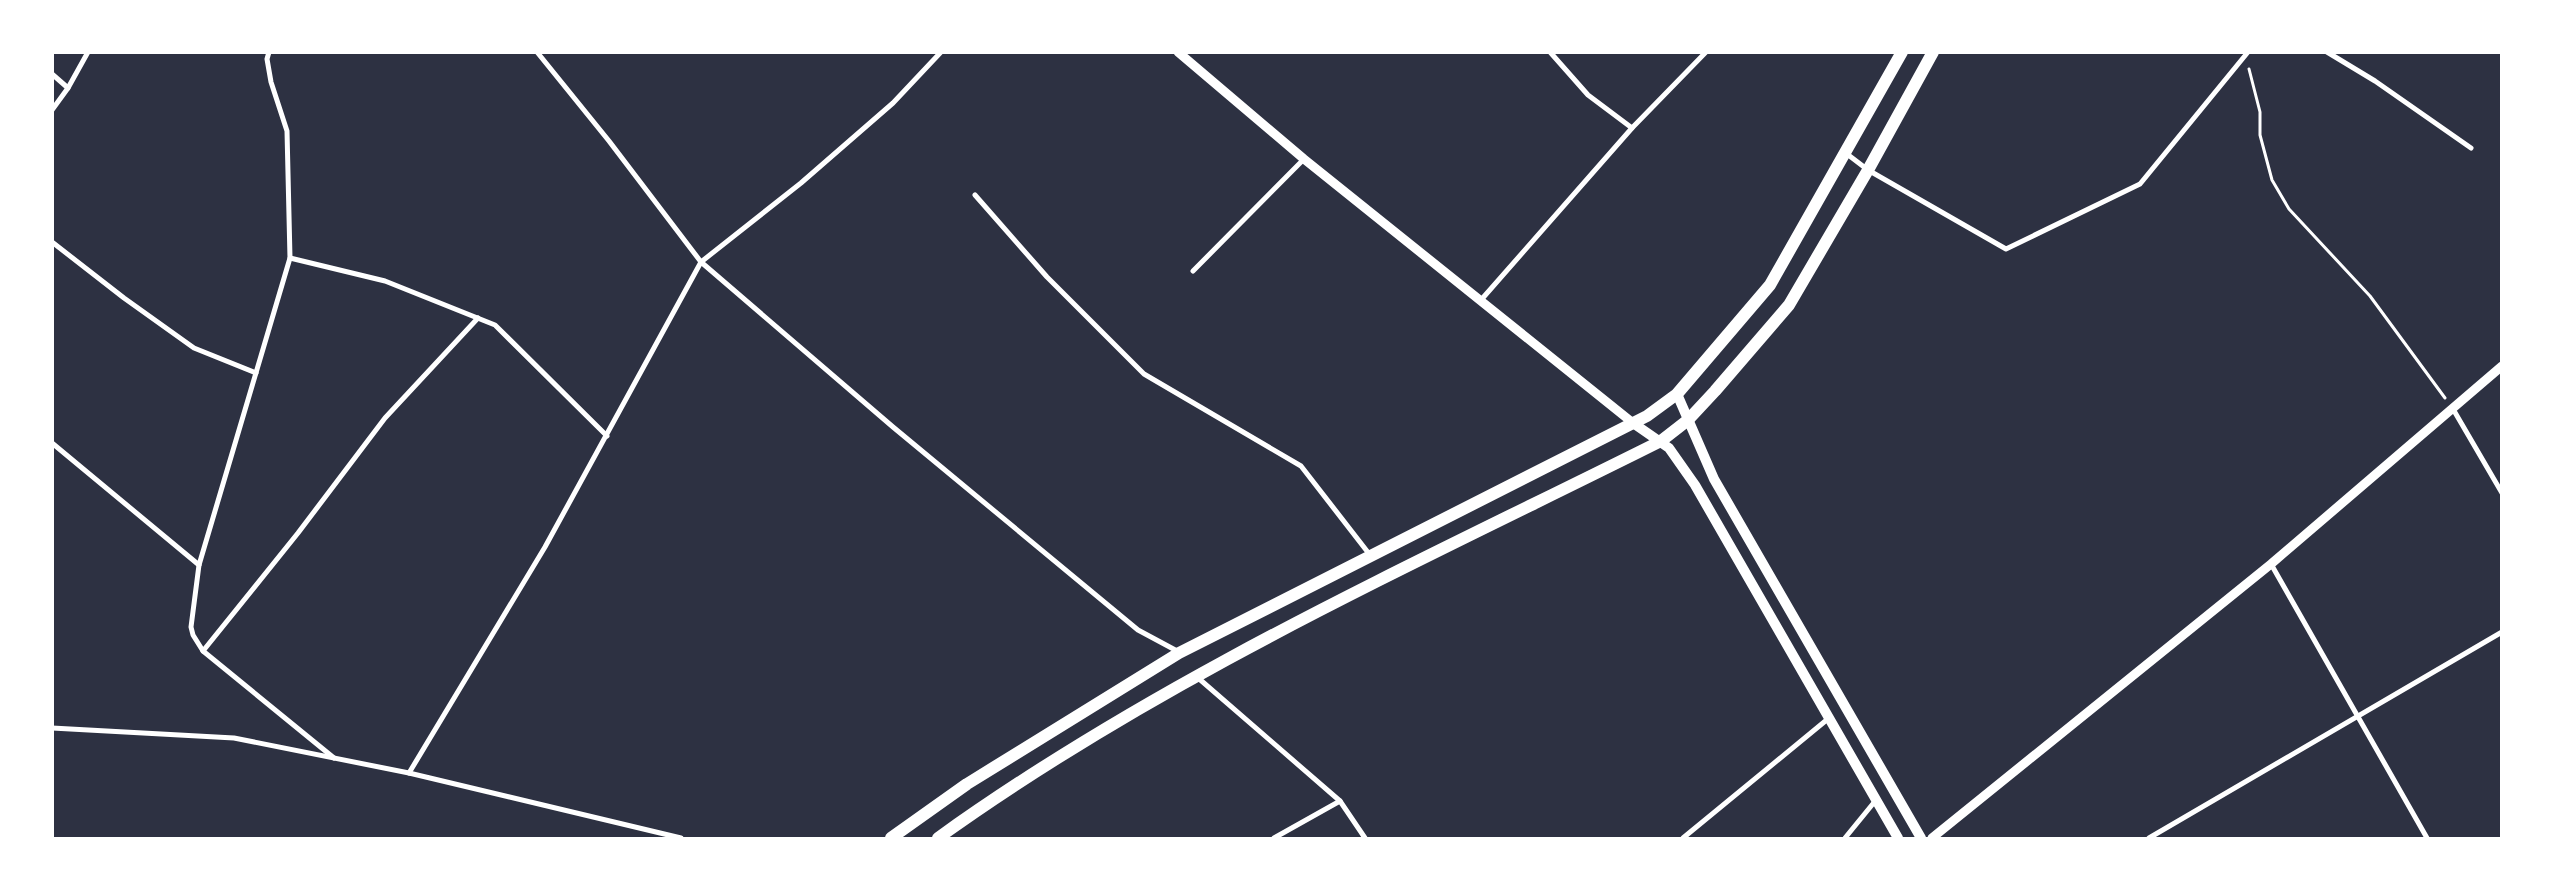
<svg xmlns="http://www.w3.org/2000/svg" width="2554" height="891" font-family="'Open Sans',sans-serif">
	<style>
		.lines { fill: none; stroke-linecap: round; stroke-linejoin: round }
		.path { stroke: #fff; stroke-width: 3 }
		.minor { stroke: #fff; stroke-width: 5 }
		.tertiary { stroke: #fff; stroke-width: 9 }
		.secondary { stroke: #fff; stroke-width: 10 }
		.primary { stroke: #fff; stroke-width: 12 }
	</style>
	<rect width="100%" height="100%" fill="#2d3142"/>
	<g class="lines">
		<path class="path" d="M2249 69 2260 112V135L2272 180 2289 209 2370 296 2445 398"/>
		<g class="minor">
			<path d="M269 52 267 59 271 82 287 131 290 258 199 565 191 627 193 635 203 651 334 758"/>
			<path d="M537 52 609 141 701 262 893 427 1138 630 1179 652"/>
			<path d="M1550 52 1588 95 1632 128"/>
			<path d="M2327 52 2375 81 2471 148"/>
			<path d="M52 74 68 88"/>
			<path d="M52 110 68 88 88 52"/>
			<path d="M1847 154 1868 170 2006 249 2140 184 2248 52"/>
			<path d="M975 195 1047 277 1144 374 1301 466 1370 555"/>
			<path d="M52 242 124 298 194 348 256 373"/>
			<path d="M290 258 385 281 495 325 607 436"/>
			<path d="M1193 271 1304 159"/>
			<path d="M1481 300 1632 128 1706 52"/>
			<path d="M2453 409 2502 493"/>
			<path d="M52 443 199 565"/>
			<path d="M2271 564 2427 838"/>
			<path d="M203 651 298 533 385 418 478 318"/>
			<path d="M1197 677 1340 801 1365 838"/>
			<path d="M52 728 234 738 409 773 681 838"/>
			<path d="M409 773 545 547 701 262 801 183 893 103 941 52"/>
			<path d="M1274 838 1340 801"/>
			<path d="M1683 838 1829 718"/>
			<path d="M1845 838 1876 800"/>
			<path d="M2149 838 2502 632"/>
		</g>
		<g class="tertiary">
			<path d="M1178 52 1304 159 1633 423"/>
			<path d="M1932 838 2271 564 2502 366"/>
		</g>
		<g class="secondary">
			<path d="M1677 394 1714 479 1921 838"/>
			<path d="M1633 423 1669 448 1695 485 1898 838"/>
		</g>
		<g class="primary">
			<path d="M891 838 967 784 1179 653 1647 416 1677 394 1770 285 1902 52"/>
			<path d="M938 838C1162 677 1415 564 1661 441L1688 420 1715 391 1789 305 1868 170 1933 52"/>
		</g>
	</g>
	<rect width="2554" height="891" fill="none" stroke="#ffffff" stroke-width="108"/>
</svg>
